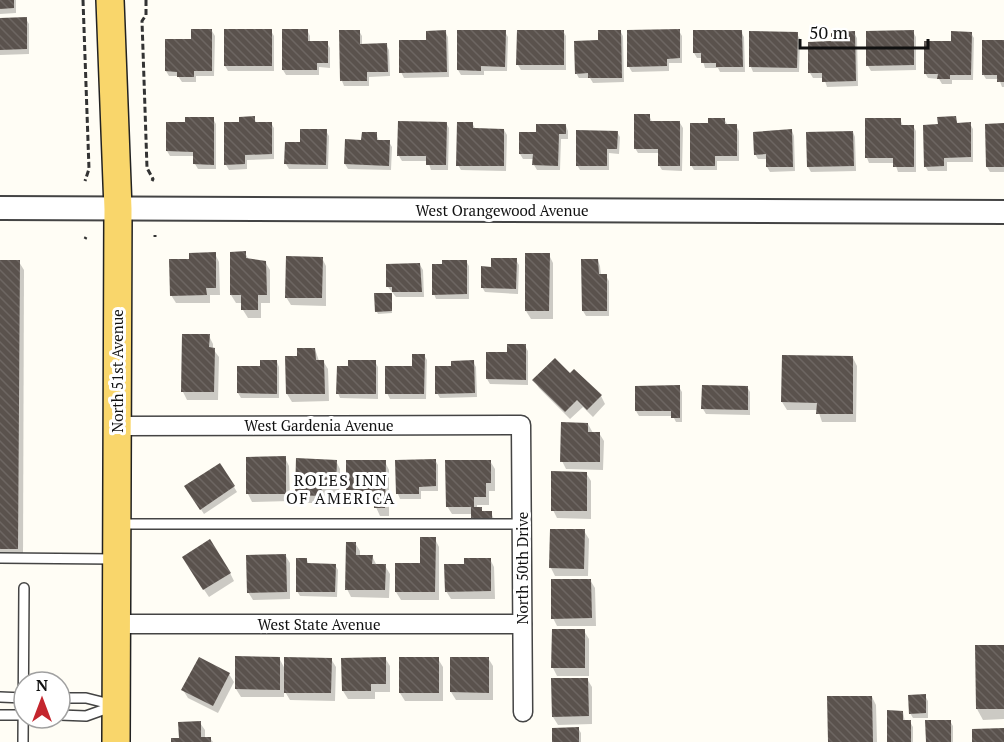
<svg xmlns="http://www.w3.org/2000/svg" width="1004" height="742" font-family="'PT Serif',serif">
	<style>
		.shadow { fill: #0003 }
		.building { fill: url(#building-back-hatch) }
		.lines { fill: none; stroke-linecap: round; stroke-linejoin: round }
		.service-casing { stroke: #444; stroke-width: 12 }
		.minor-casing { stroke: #444; stroke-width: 21 }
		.tertiary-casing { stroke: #444; stroke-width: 26 }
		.primary-casing { stroke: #222; stroke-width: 30 }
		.path { stroke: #333; stroke-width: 3; stroke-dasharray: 6 3; stroke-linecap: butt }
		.service { stroke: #fff; stroke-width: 9 }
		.minor { stroke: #fff; stroke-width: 18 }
		.tertiary { stroke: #fff; stroke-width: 22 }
		.primary { stroke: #f9d66b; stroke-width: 27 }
		.labels { text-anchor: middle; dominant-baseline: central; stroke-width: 6; stroke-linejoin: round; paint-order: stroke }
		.street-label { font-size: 15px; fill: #111; stroke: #fff }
		.neighbourhood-label { font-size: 16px; letter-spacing: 1.5px; fill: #111; stroke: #fff }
	</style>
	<defs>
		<pattern id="building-back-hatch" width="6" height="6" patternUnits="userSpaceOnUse" patternTransform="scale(1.5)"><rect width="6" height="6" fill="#5a524d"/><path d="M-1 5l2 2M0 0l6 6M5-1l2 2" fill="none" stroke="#6d6662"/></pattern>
	</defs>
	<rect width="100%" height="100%" fill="#fffdf5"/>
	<g class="shadow">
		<path d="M0 0H16V13L0 14Z"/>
		<path d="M0 19H26L29 24V54L0 55Z"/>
		<path d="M307 30 310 36V43H327L330 48V68L319 67V75H286L283 70Z"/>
		<path d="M212 31 215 36 214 76H196V82H182L178 76H169L166 71 193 41Z"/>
		<path d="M271 31 274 36V71H228L225 66Z"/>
		<path d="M359 31 362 36V45H386L389 50 390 76 369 77V86H344L342 81Z"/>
		<path d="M563 31 566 36V70H521L518 65Z"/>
		<path d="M620 31 623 36 624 82 593 83 590 78H579L576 73 600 42Z"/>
		<path d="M679 31 682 36V63H669V71L632 72 629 67Z"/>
		<path d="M445 32 448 37 449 77 404 78 401 72 428 42Z"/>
		<path d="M505 32 508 37 507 71H484V75H461L458 70Z"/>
		<path d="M741 32 744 37 745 72H720L718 68H705L702 58H697L694 53Z"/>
		<path d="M913 32 916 37V70L871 71 868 66Z"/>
		<path d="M854 33 857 38 858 86 827 87 824 78H813L810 73 809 43H833Z"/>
		<path d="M971 33 974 38 973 80H952V84H942L939 79 928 78 925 73 952 43Z"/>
		<path d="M797 34 800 39 799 72H753L751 67Z"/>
		<path d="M1004 42V87H1002L999 79H986L983 74Z"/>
		<path d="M649 115 652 122 680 123 683 128 682 171 662 170 659 165V153H638L635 148Z"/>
		<path d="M254 118 257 124 271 123 274 128V159L247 160V169L229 170 226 165 241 124Z"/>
		<path d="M955 118 958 124H970L973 129V162H947V171H928L925 166 939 126Z"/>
		<path d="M213 119 216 124V169H198L195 164V156H170L167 151 186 124Z"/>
		<path d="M724 119 727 124 736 126 739 131V161H717V170H694L691 165 709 125Z"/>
		<path d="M900 119 903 126H913L916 131V172H898L895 163H869L867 158Z"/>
		<path d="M446 123 449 128 448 170H431L428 161H402L399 156Z"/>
		<path d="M472 123 475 128 504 130 507 135 506 171 461 170 458 165Z"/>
		<path d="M1004 125V172H990L987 167Z"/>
		<path d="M566 126 568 131V139H561L560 170H537L534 165V159H523L520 154 538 134Z"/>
		<path d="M326 131 329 136 328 169H289L286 164Z"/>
		<path d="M792 131 794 136 795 171 770 172 767 167V159H758L755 154Z"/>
		<path d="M617 132 620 137 619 154 609 153V170H580L577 165Z"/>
		<path d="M853 132 855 137 856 171 811 172 808 167Z"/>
		<path d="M376 134 379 141 389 142 392 147 391 170 348 169 345 164 363 141Z"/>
		<path d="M245 253 249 260 265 262 270 270V303H261V318H248L243 310V303H236L231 295Z"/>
		<path d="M215 254 219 262 220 295H210V303H176L171 295 191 260Z"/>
		<path d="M549 255 553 263V319H531L526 311Z"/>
		<path d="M322 258 326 266V306L291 305 286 297Z"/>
		<path d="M516 260 519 265 518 294 485 292 482 287 492 268Z"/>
		<path d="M0 261 19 262 24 270 23 559H0Z"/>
		<path d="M466 261 469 266V299H436L434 294Z"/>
		<path d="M598 261 600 266 601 276H606L609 281V316H586L583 311Z"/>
		<path d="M420 265 423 270 424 297H396L388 287Z"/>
		<path d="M391 294 392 313 378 314 377 312Z"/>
		<path d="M209 336 213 344V349L219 357 218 400H187L183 392Z"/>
		<path d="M525 346 528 351V385L490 384 487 379 508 354Z"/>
		<path d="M315 349 319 361H323L328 369 329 401 292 402 287 394 298 357Z"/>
		<path d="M424 355 427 360 426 399H390L387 393Z"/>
		<path d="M853 358 857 366 856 422H822L818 410H787L782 402Z"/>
		<path d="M277 362 279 367V398H241L238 393 262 368Z"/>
		<path d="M375 362 378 367V399L340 398 338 393 350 368Z"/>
		<path d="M473 362 476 367 477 397 440 398 437 393 452 368Z"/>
		<path d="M570 375 601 396 605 404 593 417 583 407 570 419 539 388 534 380Z"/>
		<path d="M679 387 682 392V422H676L673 416H639L636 411Z"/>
		<path d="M747 387 750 392V415L706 414 703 409Z"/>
		<path d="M588 424 593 433H599L604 441 603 470 566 469 562 461Z"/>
		<path d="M285 458 289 466 290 501 252 502 248 494Z"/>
		<path d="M435 460 438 465V491H421V499H400L398 494Z"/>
		<path d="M336 461 340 469 339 494H325V503H301L297 495Z"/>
		<path d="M490 461 495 469V491H489V505H477V509H481L483 513H491L495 521 477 527 472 514H452L447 506Z"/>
		<path d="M385 462 389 470V516H380L375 505H352L347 497Z"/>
		<path d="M586 473 591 481V519L557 518 553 510Z"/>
		<path d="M186 487H234L237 492 204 514Z"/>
		<path d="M584 531 589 539 588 576H555L551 568Z"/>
		<path d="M435 539 439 547V600H401L396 592 421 565Z"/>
		<path d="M355 543 360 551V556H372L376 564 385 566 390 574 389 598 351 597 347 589Z"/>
		<path d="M285 555 290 563V599L253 600 248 592Z"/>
		<path d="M306 559 309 564 335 565 338 570 337 597 300 596 297 591Z"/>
		<path d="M490 559 494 567 495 599H451L446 591Z"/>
		<path d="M188 566 230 573 234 581 209 597Z"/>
		<path d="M590 580 595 588 596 626H557L553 618Z"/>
		<path d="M584 631 589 639V676H557L553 668Z"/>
		<path d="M1004 646V719L983 720 977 709Z"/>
		<path d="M279 658 285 669 331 659 336 667 335 701 290 700 284 690V697H241L236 689Z"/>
		<path d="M385 658 390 666V692H375V699H348L343 691Z"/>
		<path d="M488 658 493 666V700H456L451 692Z"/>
		<path d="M438 659 443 667V701H405L400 693Z"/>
		<path d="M229 674 234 682 218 713 188 698 183 690Z"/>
		<path d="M587 679 592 687V724L558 725 553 717Z"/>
		<path d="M925 696 928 701V718H913L910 713Z"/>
		<path d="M872 697 876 705 877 742H829Z"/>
		<path d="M903 712 905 722H910L913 727V742H888Z"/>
		<path d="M950 721 953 726V742H927Z"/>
		<path d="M200 723 205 730V739L210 738 213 742H173L180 739Z"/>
		<path d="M578 728 581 733V742H554Z"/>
	</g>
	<g class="building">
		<path d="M0 0H14V8L0 9Z"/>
		<path d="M27 17V49L0 50V18Z"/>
		<path d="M191 29H212V71H194V77H177V72L165 71V39H191Z"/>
		<rect x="224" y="29" width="48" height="37"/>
		<path d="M282 29H308V41H328V63H317V70H282Z"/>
		<path d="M680 29V58L667 59V66L627 67V30Z"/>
		<path d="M339 30H360V44L387 43 388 72H367V81H340Z"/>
		<path d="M446 30 447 72 399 73V40H426V31Z"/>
		<path d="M457 30H506L505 67 481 66V71L457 70Z"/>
		<path d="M517 30H564V65H516Z"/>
		<path d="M598 30H621L622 78H588V73L575 74 574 41 598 40Z"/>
		<path d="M693 30H742L743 67H716V63H701V53H693Z"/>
		<path d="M914 30V65L866 66V31Z"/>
		<path d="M749 31 798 32 797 68 749 67Z"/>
		<path d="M855 31 856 81 822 82V73H808V42L831 41V32Z"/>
		<path d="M951 31 972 32 971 75H950V79H937L938 74H924V41H951Z"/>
		<path d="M982 40H1004V82H997V75H982Z"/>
		<path d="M634 114H650V121H680V166H658V149H634Z"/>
		<path d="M255 116V122H272V154L245 155V164L224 165V122H239V117Z"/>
		<path d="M956 116 957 123 971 122V157L944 158V166L924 167 923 125 938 124 937 117Z"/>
		<path d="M185 117H214V165L193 164V152L166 151V122H185Z"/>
		<path d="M708 118H725V124H737V156H715V166H690V123H708Z"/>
		<path d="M865 118H901V125H914V167H893V158H865Z"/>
		<path d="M398 121 447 122 446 165H426V156H397Z"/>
		<path d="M457 122H473V128L504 129V166H456Z"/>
		<path d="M1004 123V167H986L985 124Z"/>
		<path d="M536 124H566V134H559L558 166 532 165 533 154H519V132H536Z"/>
		<path d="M300 129H327L326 165 284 164 285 142H300Z"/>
		<path d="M792 129 793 167H766V154L754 155 753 132Z"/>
		<path d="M576 130 618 131 617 149H607V166H576Z"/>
		<path d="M853 131 854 166 807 167 806 132Z"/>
		<path d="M362 132H377V140H390L389 166 344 164 345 139 361 140Z"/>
		<path d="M246 251V258L266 261 267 295H258V310H241V295H230V252Z"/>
		<path d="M216 252V288H206L207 295 170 296 169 259H189V253Z"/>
		<path d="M525 253H550L549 311H525Z"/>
		<path d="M286 256 323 257 322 298H285Z"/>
		<path d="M491 258H517L516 289 481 288V266L491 267Z"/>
		<path d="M581 259H598L599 274H607V311H582Z"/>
		<path d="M0 260H20L18 549H0Z"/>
		<path d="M442 260H467V294L432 295V264H442Z"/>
		<path d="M420 263 422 292H392V287H386V264Z"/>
		<path d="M374 293H392V311L375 312Z"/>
		<path d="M182 334H210L209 347 215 348 214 392H181Z"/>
		<path d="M507 344H526V380L486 379V352H507Z"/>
		<path d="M297 348H315L316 360H324L325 394H286L285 356H297Z"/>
		<path d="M412 354H425L424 394H385V366H412Z"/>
		<path d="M782 355 853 356V414H816L817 403 781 402Z"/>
		<path d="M555 358 570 373 574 369 602 395 587 410 577 400 565 412 532 380Z"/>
		<path d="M260 360H277V394L237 393V366H260Z"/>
		<path d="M348 360H376V394H336L337 366H348Z"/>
		<path d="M474 360 475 393 435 394V366H451V361Z"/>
		<path d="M680 385V418H671V411H635V386Z"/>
		<path d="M702 385 748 386V410L701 409Z"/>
		<path d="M561 422 588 423V432H600V462H560Z"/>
		<path d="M286 456V494H246V457Z"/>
		<path d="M296 458 337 460 336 486H322L321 496 295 495Z"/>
		<path d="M436 459V486L419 487V494H396L395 460Z"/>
		<path d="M346 460H386L385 508H374V498L346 497Z"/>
		<path d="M445 460H491V483H486V497H474V507H482V511H492V519H471V507H446Z"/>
		<path d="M220 463 235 486 200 510 184 486Z"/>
		<path d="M551 471 587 472V511H551Z"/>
		<path d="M550 529H585L584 569 549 568Z"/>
		<path d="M420 537H436L435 592H395V563H420Z"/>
		<path d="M210 539 231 573 203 590 182 557Z"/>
		<path d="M346 542H356V555H373L372 564H386L385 590H345Z"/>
		<path d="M286 554 287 592 247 593 246 555Z"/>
		<path d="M296 558H307V563L336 564 335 592H296Z"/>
		<path d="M464 558H491V591L445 592 444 564H464Z"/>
		<path d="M551 579H591L592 618 551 619Z"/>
		<path d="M552 629H585V668H551Z"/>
		<path d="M975 645H1004V709H976Z"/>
		<path d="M235 656 280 657V690L235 689Z"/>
		<path d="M199 657 230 673 213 706 181 690Z"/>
		<path d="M284 657 332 658 331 693H284Z"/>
		<path d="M386 657V684H371V691H342L341 658Z"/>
		<rect x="399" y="657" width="40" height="36"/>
		<path d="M450 657H489V693L450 692Z"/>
		<path d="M551 678H588L589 716 552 717Z"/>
		<path d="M926 694V713L909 714 908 695Z"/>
		<path d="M827 696H872L873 742H828Z"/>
		<path d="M887 710 903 711V720H911V742H887Z"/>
		<path d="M925 720H951V742H926Z"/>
		<path d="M201 721V737H211V742H171V738H179L178 722Z"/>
		<path d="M579 727V742H552V728Z"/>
		<path d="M1004 728V742H972V729Z"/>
	</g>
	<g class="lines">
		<defs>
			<g id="service">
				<path d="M119 524H522"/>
				<path d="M0 558 115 559"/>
				<path d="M0 697 24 698"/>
				<path d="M60 698H86L114 705"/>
				<path d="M0 715H24"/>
				<path d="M60 715 86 716 114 706"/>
				<path d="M23 742 24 588"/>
			</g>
			<g id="minor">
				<path d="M116 426 521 425 523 712"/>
				<path d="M115 624H522"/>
			</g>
			<path id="tertiary" d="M0 208 1004 212"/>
			<path id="primary" d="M110 0 118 209 116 742"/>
		</defs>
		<use href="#service" class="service-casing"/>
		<use href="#minor" class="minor-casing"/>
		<use href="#tertiary" class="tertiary-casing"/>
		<use href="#primary" class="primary-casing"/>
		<g class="path">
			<path d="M83 0 89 169 85 181"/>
			<path d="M146 0V15L142 21 147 168 153 179 152 181"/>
			<path d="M155 235V237"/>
			<path d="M85 239 86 237"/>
		</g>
		<use href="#service" class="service"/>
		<use href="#minor" class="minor"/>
		<use href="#tertiary" class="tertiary"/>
		<use href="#primary" class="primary"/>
	</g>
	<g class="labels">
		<g class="street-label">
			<text x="502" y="210">West Orangewood Avenue</text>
			<text transform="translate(117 371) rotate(-90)">North 51st Avenue</text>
			<text x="319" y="425">West Gardenia Avenue</text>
			<text transform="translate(522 568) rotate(-90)">North 50th Drive</text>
			<text x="319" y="624">West State Avenue</text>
		</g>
		<g class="neighbourhood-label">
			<text x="341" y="480">ROLES INN<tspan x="341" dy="18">OF AMERICA</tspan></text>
		</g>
	</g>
	<g transform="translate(42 700)"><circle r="28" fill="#ffffff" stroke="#a0a0a0" stroke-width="1.5"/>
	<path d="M0-4.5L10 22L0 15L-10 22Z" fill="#c4262e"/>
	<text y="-9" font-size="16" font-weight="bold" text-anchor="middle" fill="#111111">N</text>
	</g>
	<path d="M800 39v9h128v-9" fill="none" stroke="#111111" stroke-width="3"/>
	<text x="809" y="39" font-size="18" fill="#111111" stroke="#ffffff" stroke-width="4.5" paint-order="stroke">50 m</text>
</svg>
